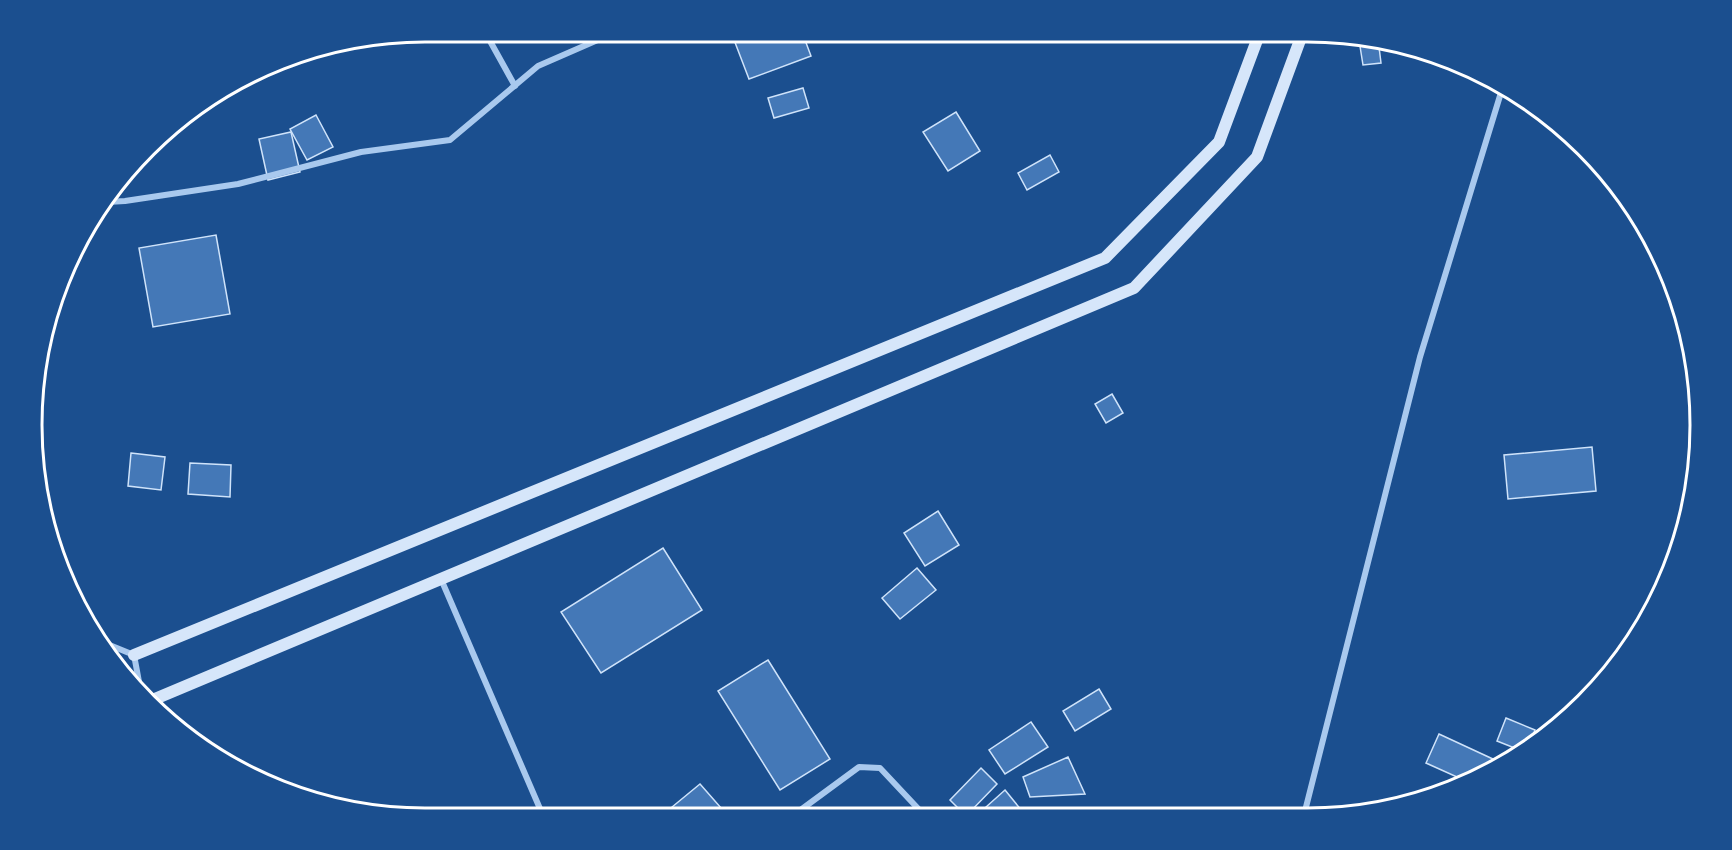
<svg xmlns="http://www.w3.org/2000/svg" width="1732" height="850" font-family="Cabin,sans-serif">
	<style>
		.building { fill: #4478b7; stroke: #cfe3fa; stroke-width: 1.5 }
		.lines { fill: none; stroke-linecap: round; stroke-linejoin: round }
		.street { stroke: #a9c9ee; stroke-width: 6 }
		.secondary { stroke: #d6e6fa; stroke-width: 12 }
		.rim { fill: none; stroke: #fff; stroke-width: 3 }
	</style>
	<rect width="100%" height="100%" fill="#1b4f8f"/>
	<g class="building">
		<path d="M731 32H802L811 56 749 79Z"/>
		<path d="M1373 38 1378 39 1381 63 1363 65 1359 40Z"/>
		<path d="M803 88 809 108 774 118 768 98Z"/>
		<path d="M956 112 980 151 948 171 923 132Z"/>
		<path d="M316 115 333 147 307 160 290 129Z"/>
		<path d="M291 132 300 172 268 180 259 139Z"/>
		<path d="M1050 155 1059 172 1027 190 1018 173Z"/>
		<path d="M216 235 230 314 153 327 139 248Z"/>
		<path d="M1112 394 1123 413 1106 423 1095 404Z"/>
		<path d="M1592 447 1596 491 1508 499 1504 455Z"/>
		<path d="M131 453 165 457 161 490 128 486Z"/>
		<path d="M190 463 231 465 230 497 188 494Z"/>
		<path d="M938 511 959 545 925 566 904 533Z"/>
		<path d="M663 548 702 610 601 673 561 612Z"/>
		<path d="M917 568 936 590 900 619 882 598Z"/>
		<path d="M768 660 830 759 780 790 718 691Z"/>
		<path d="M1099 689 1111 709 1075 731 1063 711Z"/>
		<path d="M1506 718 1535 730 1528 748 1522 751 1497 741Z"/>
		<path d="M1031 722 1048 747 1005 774 989 750Z"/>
		<path d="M1439 734 1495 760 1491 770 1468 782 1426 763Z"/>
		<path d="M1068 757 1085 794 1030 797 1023 777Z"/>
		<path d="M981 768 997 784 966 816 950 800Z"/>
		<path d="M700 784 729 817 671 818 666 812Z"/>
		<path d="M1005 790 1022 811 1017 816H976Z"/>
	</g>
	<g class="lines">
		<g class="street">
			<path d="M485 32 515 86"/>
			<path d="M107 202 125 201 238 184 361 152 450 140 538 66 616 32"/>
			<path d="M441 579 544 818"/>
			<path d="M107 644 134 655 140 687"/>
			<path d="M1304 815 1420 357 1503 86"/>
			<path d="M791 817 859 767 880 768 926 817"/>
		</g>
		<g class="secondary">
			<path d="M134 655 1105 258 1219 142 1260 32"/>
			<path d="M150 701 1134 288 1257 157 1303 32"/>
		</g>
	</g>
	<path d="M0 0H1732V850H0ZM425 42H1307A383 383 0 0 1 1690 425V425A383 383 0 0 1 1307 808H425A383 383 0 0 1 42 425V425A383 383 0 0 1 425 42Z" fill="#1b4f8f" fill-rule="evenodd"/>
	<path class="rim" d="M425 42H1307A383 383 0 0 1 1690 425V425A383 383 0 0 1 1307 808H425A383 383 0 0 1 42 425V425A383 383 0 0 1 425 42Z"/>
</svg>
